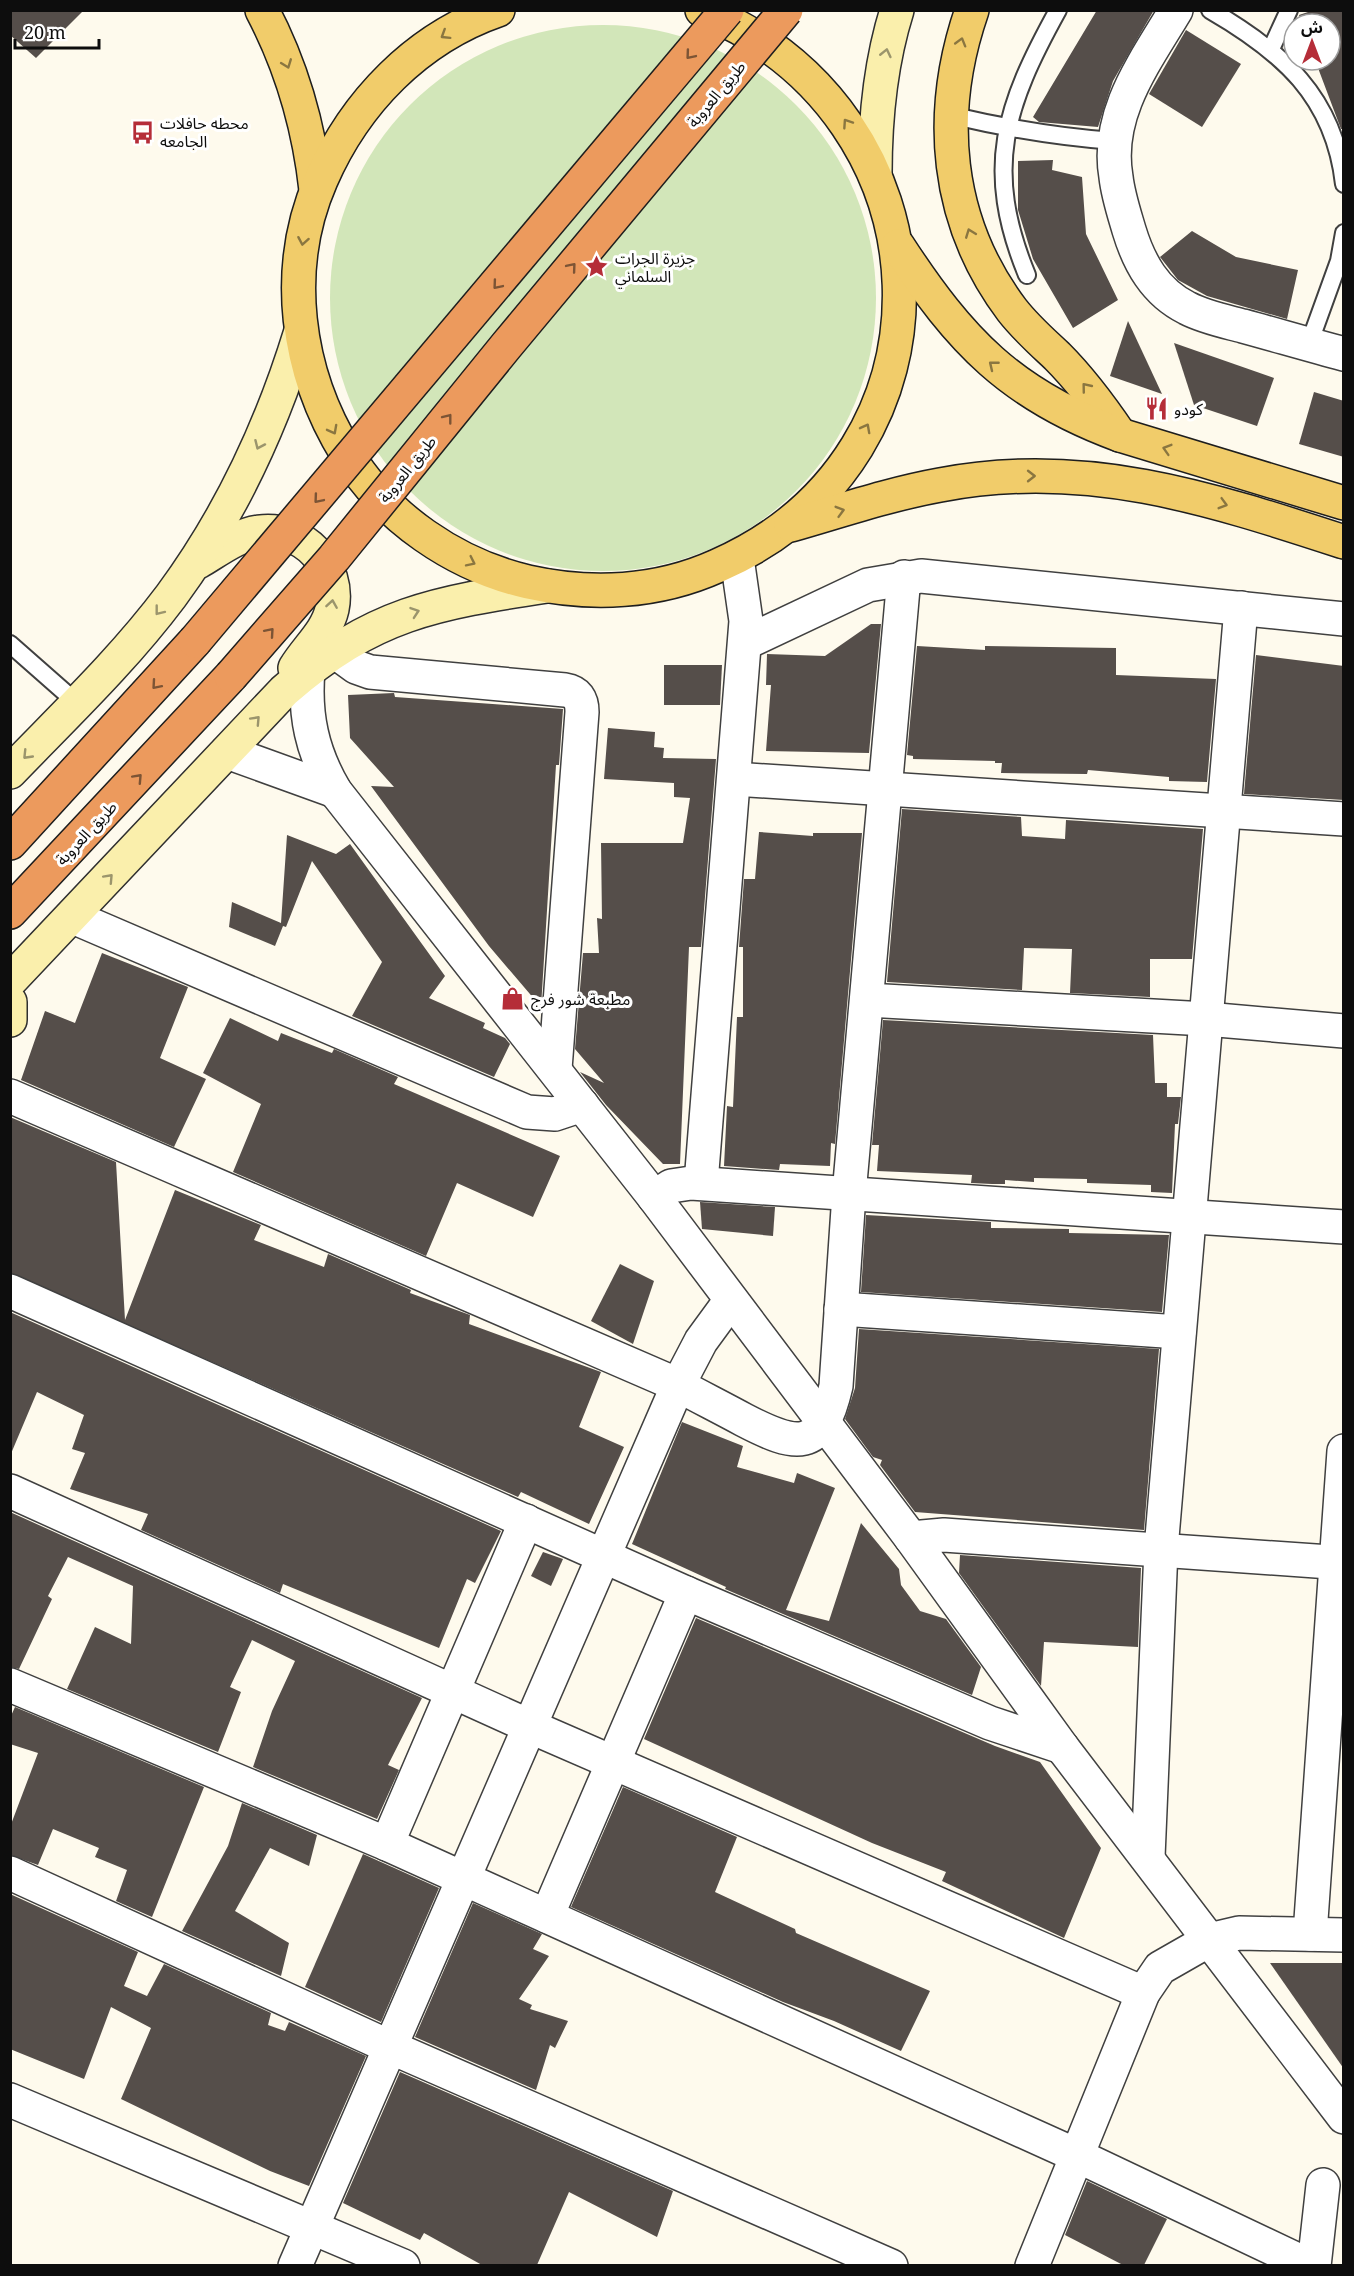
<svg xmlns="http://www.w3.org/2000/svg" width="1354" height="2276" font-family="'Noto Serif','Noto Sans Arabic',serif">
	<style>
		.green { fill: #d2e6b9 }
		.building { fill: #554e4a }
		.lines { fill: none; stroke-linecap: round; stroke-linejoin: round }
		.lane-casing { stroke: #404040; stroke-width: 20 }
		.street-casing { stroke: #404040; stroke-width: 36 }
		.secondary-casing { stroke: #2f2f2f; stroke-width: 36 }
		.primary-casing { stroke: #1e1e1e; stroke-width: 36 }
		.highway-casing { stroke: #1e1e1e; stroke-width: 36 }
		.lane { stroke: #fff; stroke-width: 16 }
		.street { stroke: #fff; stroke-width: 33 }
		.secondary { stroke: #faefac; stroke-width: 33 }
		.primary { stroke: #f1cc6a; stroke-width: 33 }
		.highway { stroke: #ec9a5d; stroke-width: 33 }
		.highway-bridge-casing { stroke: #1e1e1e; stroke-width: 36; stroke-linecap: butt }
		.highway-bridge { stroke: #ec9a5d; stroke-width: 33 }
		.oneway { stroke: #8a7640 }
		.oneway2 { stroke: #9b956c }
		.oneway3 { stroke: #7c5435 }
		.labels { text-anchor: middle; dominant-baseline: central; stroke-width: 6; stroke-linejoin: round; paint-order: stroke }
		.street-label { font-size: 16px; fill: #0d0d0d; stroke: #fff }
		.poi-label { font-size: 16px; fill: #0d0d0d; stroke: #fff; text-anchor: start }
	</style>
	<rect width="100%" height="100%" fill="#fefaed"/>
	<circle class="green" cx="603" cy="298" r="273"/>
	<g class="building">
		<path d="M10 10H84L36 58 10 35Z"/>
		<path d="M1097 10H1154L1113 81 1098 127 1039 122 1033 117Z"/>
		<path d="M1314 10H1344V129H1341L1315 60H1330V24H1302L1299 15Z"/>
		<path d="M1186 30 1241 64 1202 127 1149 94Z"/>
		<path d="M1053 160 1052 170 1082 177 1086 234 1118 300 1073 328 1033 259 1018 210V161Z"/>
		<path d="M1192 231 1236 257 1298 270 1287 319 1207 296 1178 280 1160 257Z"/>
		<path d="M1128 321 1162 394 1110 376Z"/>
		<path d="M1174 343 1274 378 1257 426 1194 405Z"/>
		<path d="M1314 392 1344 401V457L1299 444Z"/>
		<path d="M871 624H881L869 753 766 751 771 685H766L767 654 825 656Z"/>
		<path d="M917 646 985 650V646L1116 648V675L1216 679 1207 782 1169 781V777L1088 770 1087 774 1001 773 1002 763H995V761L913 759V756L907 755Z"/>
		<path d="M1256 655 1344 666V800L1244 794Z"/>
		<path d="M664 665H722L720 705H664Z"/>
		<path d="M394 693 395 697 563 709 559 765H556L541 1007 489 946 371 786 394 787 350 738 348 695Z"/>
		<path d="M608 728 655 732 654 747 664 748 663 758 716 759 701 947H689L680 1164H663L606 1105 580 1072 604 1083 575 1049 583 953H599L597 918 602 919 601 843H683L690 798 674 797V783L604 779Z"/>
		<path d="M902 809 1021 817 1022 836 1065 839 1066 820 1203 829 1192 959H1150V997L1070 993 1072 949 1024 948 1022 990 887 982Z"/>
		<path d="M759 832 813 836V833H862L835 1144 831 1143 830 1166 780 1164 779 1170 724 1166 727 1106 733 1107 737 1017H743V947H739L744 879H755Z"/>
		<path d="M287 835 336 854 350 844 445 976 429 998 485 1023 483 1028 505 1038 510 1044 494 1077 352 1016 382 962 312 861 286 927 283 926 275 946 229 927 232 902 281 923Z"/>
		<path d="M102 953 188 987 160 1058 206 1079 174 1147 21 1080 45 1011 75 1023Z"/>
		<path d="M230 1018 278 1041 281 1033 332 1053 334 1049 398 1077 394 1084 560 1156 533 1217 457 1183 426 1256 233 1172 261 1104 203 1073Z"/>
		<path d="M883 1020 1153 1035 1155 1083H1167V1097H1181L1178 1124H1175L1172 1193 1151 1192V1185L1087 1183V1179L1034 1178V1182L1005 1180V1184H992L971 1183 972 1175 877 1171 879 1145H872Z"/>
		<path d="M10 1117 116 1162 125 1320 175 1190 261 1225 254 1240 324 1267 328 1254 411 1290 410 1293 470 1315 469 1324 601 1372 579 1427 624 1447 589 1524 521 1492 518 1497 10 1273Z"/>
		<path d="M700 1202 775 1207 773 1236 702 1229Z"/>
		<path d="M866 1215 991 1222V1228L1069 1229V1233L1169 1235 1162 1312 861 1292Z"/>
		<path d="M620 1264 654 1281 633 1344 591 1321Z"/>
		<path d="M10 1312 501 1531 475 1583 467 1579 439 1648 283 1584 280 1593 141 1530 148 1514 70 1489 85 1453 72 1449 84 1415 37 1392 10 1456Z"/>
		<path d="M859 1329 1159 1349 1144 1530 915 1512 880 1465 882 1460 873 1457 845 1419 855 1388Z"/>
		<path d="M682 1422 743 1446 737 1467 794 1483 797 1473 835 1488 786 1610 829 1621 861 1523 899 1569 901 1585 920 1611 946 1619 981 1667 972 1695 725 1589 726 1587 632 1544Z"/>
		<path d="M10 1512 422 1698 388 1765 399 1770 377 1819 253 1767 272 1711 295 1661 252 1640 230 1687 241 1692 218 1752 67 1689 95 1627 131 1644 133 1586 68 1557 48 1596 52 1599 19 1669 10 1667Z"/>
		<path d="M543 1552 563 1559 551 1586 531 1576Z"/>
		<path d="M960 1555 1141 1568 1138 1647 1044 1642 1041 1686 959 1573Z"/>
		<path d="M696 1618 995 1746 1040 1762 1101 1848 1064 1938 942 1881 946 1872 872 1843 644 1739Z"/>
		<path d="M15 1707 204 1787 152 1917 116 1901 127 1870 95 1857 99 1848 53 1829 38 1865 10 1855V1827L38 1753 10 1744V1718Z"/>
		<path d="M623 1787 737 1837 715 1892 795 1929 796 1933 930 1991 901 2051 834 2021 783 2002 571 1907Z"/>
		<path d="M242 1803 317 1835 309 1866 270 1848 235 1911 289 1943 281 1976 182 1931 228 1846Z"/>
		<path d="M363 1854 439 1888 381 2022 305 1987Z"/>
		<path d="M10 1894 138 1952 124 1986 147 1996 164 1964 271 2013 268 2025 285 2031 289 2022 366 2056 309 2186 270 2171 121 2099 151 2028 111 2007 84 2079 10 2049Z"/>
		<path d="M473 1903 542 1934 533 1949 549 1956 519 1999 532 2005 530 2009 568 2021 555 2048 550 2045 536 2090 415 2037Z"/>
		<path d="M1270 1963H1344V2069Z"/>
		<path d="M400 2072 673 2191 657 2237 569 2192 537 2265H482L424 2233 420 2240 343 2203Z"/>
		<path d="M1087 2181 1167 2219 1144 2265H1123L1065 2235Z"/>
	</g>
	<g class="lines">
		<defs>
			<g id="lane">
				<path d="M1210 10C1281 51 1334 96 1344 184"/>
				<path d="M1271 49 1289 10"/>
				<path d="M950 115C1005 128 1058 137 1114 141"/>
				<path d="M1027 275C983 168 1005 106 1058 10"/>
				<path d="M1309 344 1339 261 1344 233"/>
				<path d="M10 644 77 703"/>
			</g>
			<g id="street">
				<path d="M1176 10C1145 62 1105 114 1116 177 1118 195 1124 213 1129 230 1139 263 1155 292 1187 308 1204 317 1224 321 1243 326 1276 335 1310 345 1344 354"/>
				<path d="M745 643 868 585 921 576 1344 619"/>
				<path d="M334 651 356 667 370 672 565 690C577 692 582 699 582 712L555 1069"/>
				<path d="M308 670C304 715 312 752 335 791L654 1197 911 1538 1062 1747 1344 2117"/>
				<path d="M227 752 335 791"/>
				<path d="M734 779 1344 819"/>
				<path d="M73 917 527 1112 555 1114 582 1105"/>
				<path d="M867 1000 1206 1019 1344 1031"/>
				<path d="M10 1096 678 1385C700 1397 722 1408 744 1420 796 1447 821 1453 836 1386L849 1194 904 577"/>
				<path d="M701 1183 746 621 737 558"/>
				<path d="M654 1197 671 1186 691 1183 1344 1227"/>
				<path d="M10 1291 686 1593 990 1723 1062 1747"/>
				<path d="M841 1309 1179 1332"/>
				<path d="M10 1491 529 1726 1143 1993"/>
				<path d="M911 1538 944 1535 1344 1563"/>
				<path d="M10 1685 387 1844 1078 2156 1310 2266"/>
				<path d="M387 1844 526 1521"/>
				<path d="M1148 1857 1161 1549 1241 608"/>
				<path d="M10 1873 390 2047 891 2266"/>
				<path d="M547 1916 686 1593"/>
				<path d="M1310 1934 1344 1451"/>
				<path d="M10 2100 403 2266"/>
				<path d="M295 2266 678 1385 701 1341 731 1300"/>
				<path d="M1032 2266 1143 1993 1160 1968 1209 1940 1239 1933 1344 1935"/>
				<path d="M1314 2266 1323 2185"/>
			</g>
			<g id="secondary">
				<path d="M875 174C875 118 880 64 897 10"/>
				<path d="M198 562C217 551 237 535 259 532 303 526 341 566 332 609 327 632 307 648 295 668"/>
				<path d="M10 772C65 715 123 660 171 596 230 516 272 426 301 331"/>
				<path d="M10 981 284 691C372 613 435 603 547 586"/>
				<path d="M10 1002V1020"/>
			</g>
			<g id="primary">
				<path d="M262 10C292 67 309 126 316 190"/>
				<path d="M498 10C417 38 355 102 321 180 282 269 296 372 347 454 386 518 455 565 528 582 591 596 657 593 717 566 970 455 955 113 702 10"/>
				<path d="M972 10C936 114 945 221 1012 310 1026 328 1041 341 1057 356 1081 380 1101 407 1120 435"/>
				<path d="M898 246C960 341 1011 395 1120 435L1344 503"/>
				<path d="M791 525C840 511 890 494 940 485 1084 457 1209 498 1344 542"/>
			</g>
			<g id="highway">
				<path d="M10 843 195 641"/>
				<path d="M10 912 231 676"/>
			</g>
		</defs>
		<use href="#lane" class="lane-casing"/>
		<use href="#street" class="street-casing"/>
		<use href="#secondary" class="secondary-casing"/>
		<use href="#primary" class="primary-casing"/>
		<use href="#highway" class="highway-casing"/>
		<use href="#lane" class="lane"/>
		<use href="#street" class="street"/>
		<use href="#secondary" class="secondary"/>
		<use href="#primary" class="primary"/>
		<use href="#highway" class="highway"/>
		<defs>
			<g id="highway-bridge">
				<path d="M195 641 727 10"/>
				<path d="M231 676 334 558 506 346 786 10"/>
			</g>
		</defs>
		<use href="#highway-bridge" class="highway-bridge-casing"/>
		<use href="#highway-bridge" class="highway-bridge"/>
	</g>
	<defs><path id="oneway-chevron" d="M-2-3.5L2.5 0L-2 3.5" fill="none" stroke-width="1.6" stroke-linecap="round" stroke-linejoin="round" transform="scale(1.5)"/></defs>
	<g class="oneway">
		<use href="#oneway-chevron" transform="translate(445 35) rotate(148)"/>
		<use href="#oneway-chevron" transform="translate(961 42) rotate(-74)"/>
		<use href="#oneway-chevron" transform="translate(287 64) rotate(69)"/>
		<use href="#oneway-chevron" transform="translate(847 123) rotate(-124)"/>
		<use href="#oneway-chevron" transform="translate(970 233) rotate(-111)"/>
		<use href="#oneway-chevron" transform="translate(303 241) rotate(100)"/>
		<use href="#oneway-chevron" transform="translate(993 365) rotate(-141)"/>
		<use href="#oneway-chevron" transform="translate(1086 387) rotate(-129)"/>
		<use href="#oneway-chevron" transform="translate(866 428) rotate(-62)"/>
		<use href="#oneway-chevron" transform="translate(333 430) rotate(62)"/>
		<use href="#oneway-chevron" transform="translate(1167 449) rotate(-163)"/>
		<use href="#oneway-chevron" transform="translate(1031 476)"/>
		<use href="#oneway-chevron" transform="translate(1223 504) rotate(16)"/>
		<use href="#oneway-chevron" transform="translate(840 511) rotate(-16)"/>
		<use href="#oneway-chevron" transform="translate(471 562) rotate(26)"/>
	</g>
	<g class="oneway2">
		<use href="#oneway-chevron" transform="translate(886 53) rotate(-77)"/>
		<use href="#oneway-chevron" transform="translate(259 445) rotate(114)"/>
		<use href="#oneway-chevron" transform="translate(332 604) rotate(-81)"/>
		<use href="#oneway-chevron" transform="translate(159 611) rotate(128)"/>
		<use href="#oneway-chevron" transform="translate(415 612) rotate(-19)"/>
		<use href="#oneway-chevron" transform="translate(256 720) rotate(-47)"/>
		<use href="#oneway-chevron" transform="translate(27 755) rotate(134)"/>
		<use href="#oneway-chevron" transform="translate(109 878) rotate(-47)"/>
	</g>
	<g class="oneway3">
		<use href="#oneway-chevron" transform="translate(690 55) rotate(130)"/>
		<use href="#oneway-chevron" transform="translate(572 267) rotate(-50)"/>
		<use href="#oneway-chevron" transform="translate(497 285) rotate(130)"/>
		<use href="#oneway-chevron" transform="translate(448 418) rotate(-52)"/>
		<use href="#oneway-chevron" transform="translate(318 499) rotate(130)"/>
		<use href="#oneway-chevron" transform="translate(270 632) rotate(-49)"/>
		<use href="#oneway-chevron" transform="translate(156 685) rotate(131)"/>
		<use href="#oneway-chevron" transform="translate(138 778) rotate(-47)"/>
	</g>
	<defs>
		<symbol id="bus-bare" viewBox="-9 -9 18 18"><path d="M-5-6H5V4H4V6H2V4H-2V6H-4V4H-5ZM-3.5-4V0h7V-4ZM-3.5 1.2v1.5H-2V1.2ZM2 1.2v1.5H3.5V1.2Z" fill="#b52d38" stroke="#fff" stroke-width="2.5" paint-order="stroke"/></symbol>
		<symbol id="sight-bare" viewBox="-9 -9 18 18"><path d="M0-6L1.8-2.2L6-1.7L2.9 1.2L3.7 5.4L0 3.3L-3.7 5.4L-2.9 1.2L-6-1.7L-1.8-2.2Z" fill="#b52d38" stroke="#fff" stroke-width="2.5" paint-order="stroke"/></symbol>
		<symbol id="restaurant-bare" viewBox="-9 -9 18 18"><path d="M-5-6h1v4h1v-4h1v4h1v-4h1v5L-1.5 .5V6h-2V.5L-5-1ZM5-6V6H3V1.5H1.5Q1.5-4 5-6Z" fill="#b52d38" stroke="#fff" stroke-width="2.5" paint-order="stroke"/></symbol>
		<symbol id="shop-bare" viewBox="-9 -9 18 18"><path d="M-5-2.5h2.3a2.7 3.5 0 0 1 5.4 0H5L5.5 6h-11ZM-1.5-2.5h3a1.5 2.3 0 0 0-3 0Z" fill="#b52d38" stroke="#fff" stroke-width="2.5" paint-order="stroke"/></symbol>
	</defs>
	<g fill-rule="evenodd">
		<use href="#bus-bare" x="126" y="116" width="33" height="33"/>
		<use href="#sight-bare" x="580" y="250" width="33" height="33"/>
		<use href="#restaurant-bare" x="1140" y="392" width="33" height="33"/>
		<use href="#shop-bare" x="496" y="982" width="33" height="33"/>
	</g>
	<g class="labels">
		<g class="street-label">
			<text transform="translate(716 94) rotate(-50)">طريق العروبة</text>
			<text transform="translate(407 469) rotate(-51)">طريق العروبة</text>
			<text transform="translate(86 833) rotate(-47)">طريق العروبة</text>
		</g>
		<g class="poi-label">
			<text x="160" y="123">محطه حافلات<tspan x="160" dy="18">الجامعه</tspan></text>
			<text x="615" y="258">جزيرة الجرات<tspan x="615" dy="18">السلماني</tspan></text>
			<text x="1174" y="409">كودو</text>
			<text x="531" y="999">مطبعة شور فرج</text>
		</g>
	</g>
	<rect width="1354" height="2276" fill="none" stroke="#0d0d0d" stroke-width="24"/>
	<g transform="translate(1312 42)"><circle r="28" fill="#ffffff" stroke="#9e9e9e" stroke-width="1.5"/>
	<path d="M0-4.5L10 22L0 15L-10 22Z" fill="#b52d38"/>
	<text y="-9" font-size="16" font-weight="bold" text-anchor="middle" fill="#0d0d0d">ش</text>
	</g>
	<path d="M15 39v9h84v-9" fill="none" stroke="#0d0d0d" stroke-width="3"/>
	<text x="24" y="39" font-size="18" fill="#0d0d0d" stroke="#ffffff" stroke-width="4.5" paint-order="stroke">20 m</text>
</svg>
